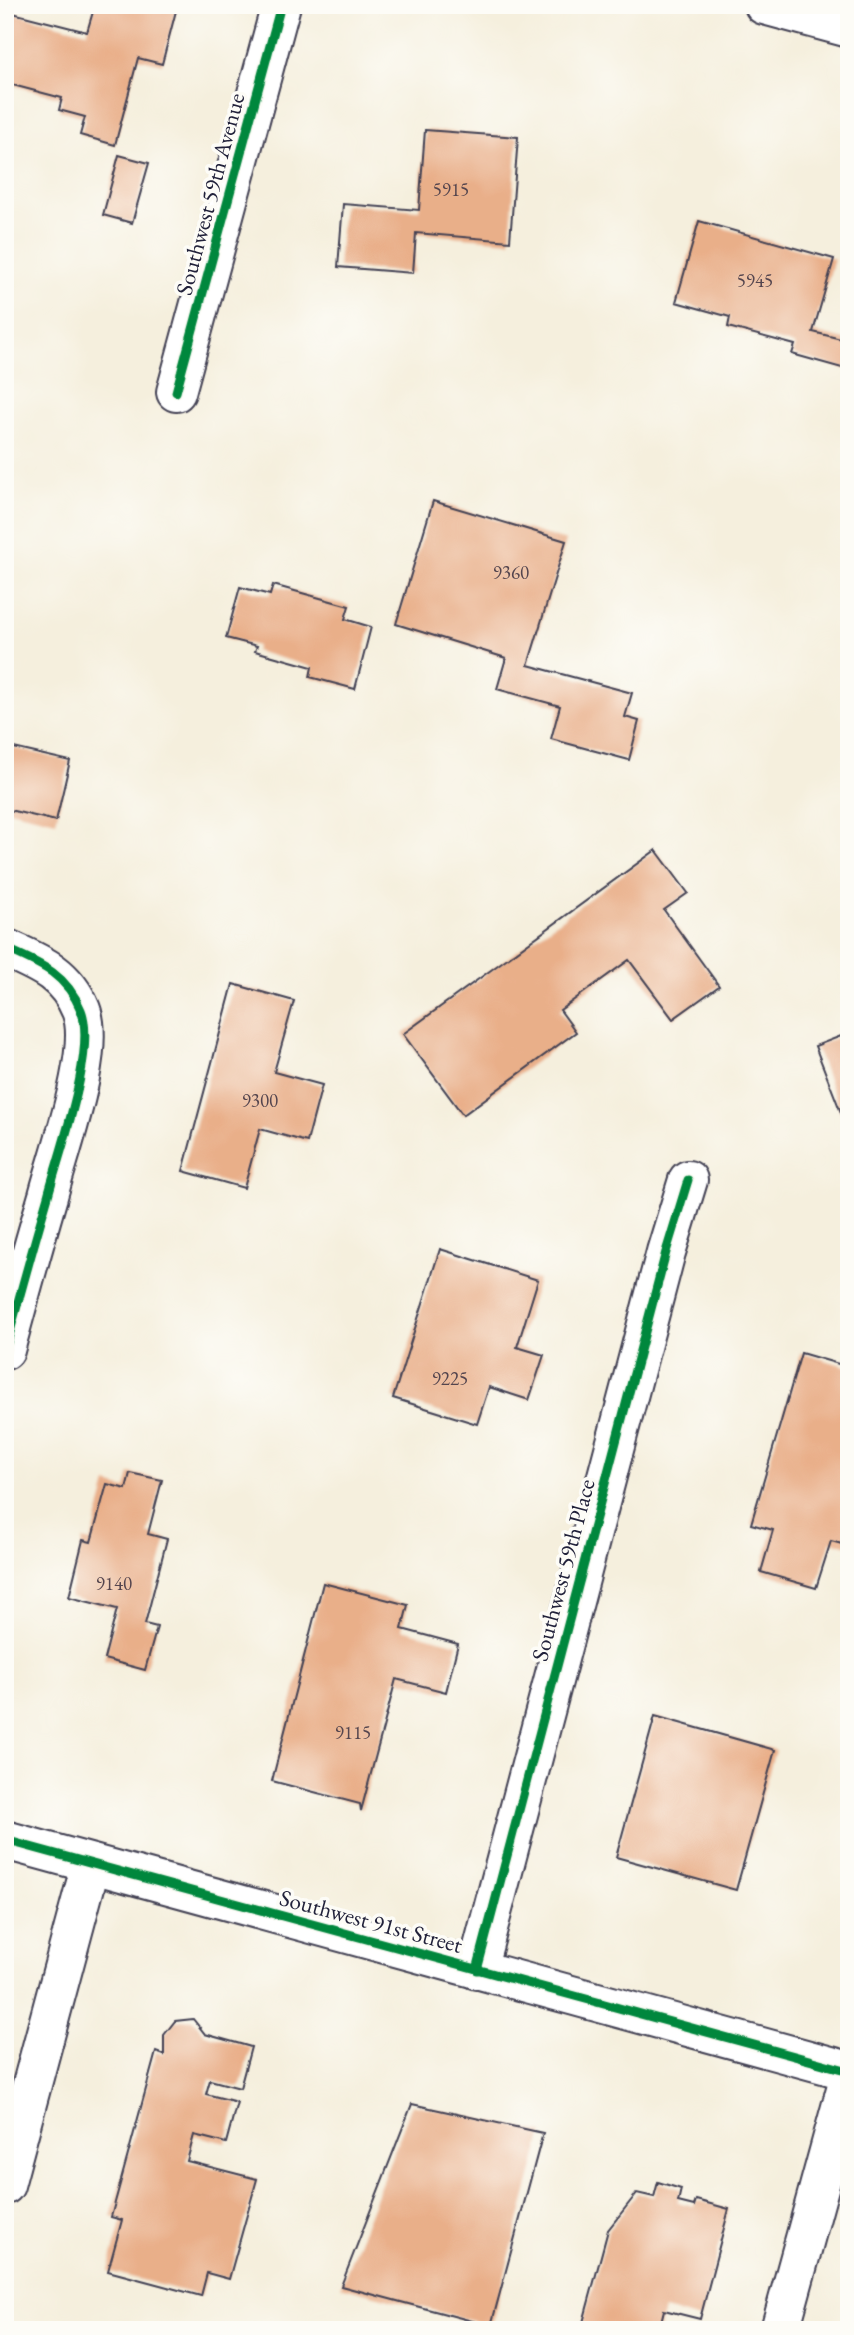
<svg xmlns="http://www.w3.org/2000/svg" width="854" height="2335" font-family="'EB Garamond',serif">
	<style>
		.building { fill: #e9af89 }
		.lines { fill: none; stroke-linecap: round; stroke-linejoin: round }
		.street-casing { stroke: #424153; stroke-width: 42 }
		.street { stroke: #fff; stroke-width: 38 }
		.cycleway-casing { stroke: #fdfcf7; stroke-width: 13 }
		.cycleway { stroke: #00873e; stroke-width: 9 }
		.labels { text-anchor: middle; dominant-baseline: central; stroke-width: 7; stroke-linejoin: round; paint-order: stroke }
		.number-label { font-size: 19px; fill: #54454e }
		.street-label { font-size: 23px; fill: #22223b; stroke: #fdfcf7 }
	</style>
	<rect width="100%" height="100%" fill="#fdfcf7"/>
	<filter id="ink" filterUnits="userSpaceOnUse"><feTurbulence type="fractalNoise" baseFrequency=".0143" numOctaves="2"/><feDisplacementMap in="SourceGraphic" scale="14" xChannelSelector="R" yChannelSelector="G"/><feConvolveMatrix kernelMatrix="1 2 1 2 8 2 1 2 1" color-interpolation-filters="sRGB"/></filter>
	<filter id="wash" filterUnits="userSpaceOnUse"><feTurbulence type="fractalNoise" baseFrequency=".00686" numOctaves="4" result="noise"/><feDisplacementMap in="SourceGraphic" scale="28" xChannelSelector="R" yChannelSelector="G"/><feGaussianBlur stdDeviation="1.57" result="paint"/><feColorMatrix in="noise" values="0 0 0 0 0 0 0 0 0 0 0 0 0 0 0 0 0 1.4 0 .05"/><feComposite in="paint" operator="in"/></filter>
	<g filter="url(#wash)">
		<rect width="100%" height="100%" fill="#f5efdd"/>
		<g id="blocks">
			<g class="building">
				<path d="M95 5 177 7 162 64 138 58 115 145 80 135 85 117 59 110 62 98 5 83V11L87 32Z"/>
				<path d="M425 130 518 137 510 241 416 233 413 273 338 267 343 204 419 210Z"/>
				<path d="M119 155 149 163 132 223 103 215Z"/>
				<path d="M699 221 834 259 813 332 849 341V370L792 354 795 345 728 327 730 317 676 302Z"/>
				<path d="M433 501 566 541 528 665 632 693 625 717 639 721 629 760 551 739 560 706 497 689 506 658 396 624Z"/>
				<path d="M273 585 349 606 345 619 371 627 355 689 310 677 312 667 255 651 257 646 226 638 240 587 270 595Z"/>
				<path d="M5 746 70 761 56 821 5 809Z"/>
				<path d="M656 850 688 893 664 910 719 986 673 1019 629 960 560 1010 576 1032 463 1115 403 1034Z"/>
				<path d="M233 984 294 1001 274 1072 322 1085 307 1142 260 1129 244 1188 183 1171Z"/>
				<path d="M849 1033V1133L815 1046Z"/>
				<path d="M440 1249 538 1280 517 1347 544 1355 529 1400 489 1387 477 1424 393 1398Z"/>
				<path d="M801 1353 849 1367V1546L831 1541 816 1588 761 1572 773 1530 751 1524Z"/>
				<path d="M130 1473 162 1480 148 1534 167 1539 145 1624 157 1627 145 1670 104 1659 117 1609 69 1597 83 1540 91 1542 107 1484 126 1489Z"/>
				<path d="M323 1583 408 1605 402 1629 458 1644 446 1692 396 1679 361 1811 360 1804 272 1781Z"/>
				<path d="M655 1716 775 1750 736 1890 616 1857Z"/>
				<path d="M193 2019 205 2034 251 2047 240 2088 210 2080 206 2094 237 2102 226 2143 194 2135 187 2161 257 2179 229 2279 207 2273 201 2296 108 2271 122 2220 111 2217 156 2052 164 2055V2035L175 2021Z"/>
				<path d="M412 2104 543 2133 491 2326 341 2286Z"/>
				<path d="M658 2182 681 2189 678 2202 694 2206 696 2200 729 2209 700 2319 664 2310 659 2330H581L608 2230 637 2193 654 2197Z"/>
			</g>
		</g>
	</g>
	<g filter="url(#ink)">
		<use href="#blocks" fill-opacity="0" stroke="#424153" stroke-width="2"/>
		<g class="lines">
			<defs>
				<g id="street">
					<path d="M764 5 849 28"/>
					<path d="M176 392 281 5"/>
					<path d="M5 948C39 963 66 973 81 1010 97 1050 59 1153 48 1196 33 1247 19 1298 5 1350"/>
					<path d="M5 1840 849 2071"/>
					<path d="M477 1970 666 1252 688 1180"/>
					<path d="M5 2185 91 1864"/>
					<path d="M780 2330 849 2078"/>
				</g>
			</defs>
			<use href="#street" class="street-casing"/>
			<use href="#street" class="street"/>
			<defs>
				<g id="cycleway">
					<path d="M176 392 281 5"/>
					<path d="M5 948C39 963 66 973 81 1010 97 1050 59 1153 48 1196 33 1247 19 1298 5 1350"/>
					<path d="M5 1840 849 2071"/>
					<path d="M477 1970 666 1252 688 1180"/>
				</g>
			</defs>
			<use href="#cycleway" class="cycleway-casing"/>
			<use href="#cycleway" class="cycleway"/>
		</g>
	</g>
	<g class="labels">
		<g class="number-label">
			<text x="451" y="189">5915</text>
			<text x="755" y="280">5945</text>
			<text x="511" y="572">9360</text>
			<text x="260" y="1100">9300</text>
			<text x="450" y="1378">9225</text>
			<text x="114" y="1583">9140</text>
			<text x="353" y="1732">9115</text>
		</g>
		<g class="street-label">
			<text transform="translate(210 194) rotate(-75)">Southwest 59th Avenue</text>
			<text transform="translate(563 1570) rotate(-75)">Southwest 59th Place</text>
			<text transform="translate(371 1921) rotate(15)">Southwest 91st Street</text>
		</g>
	</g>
	<rect width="854" height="2335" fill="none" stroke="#fdfcf7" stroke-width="28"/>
</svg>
